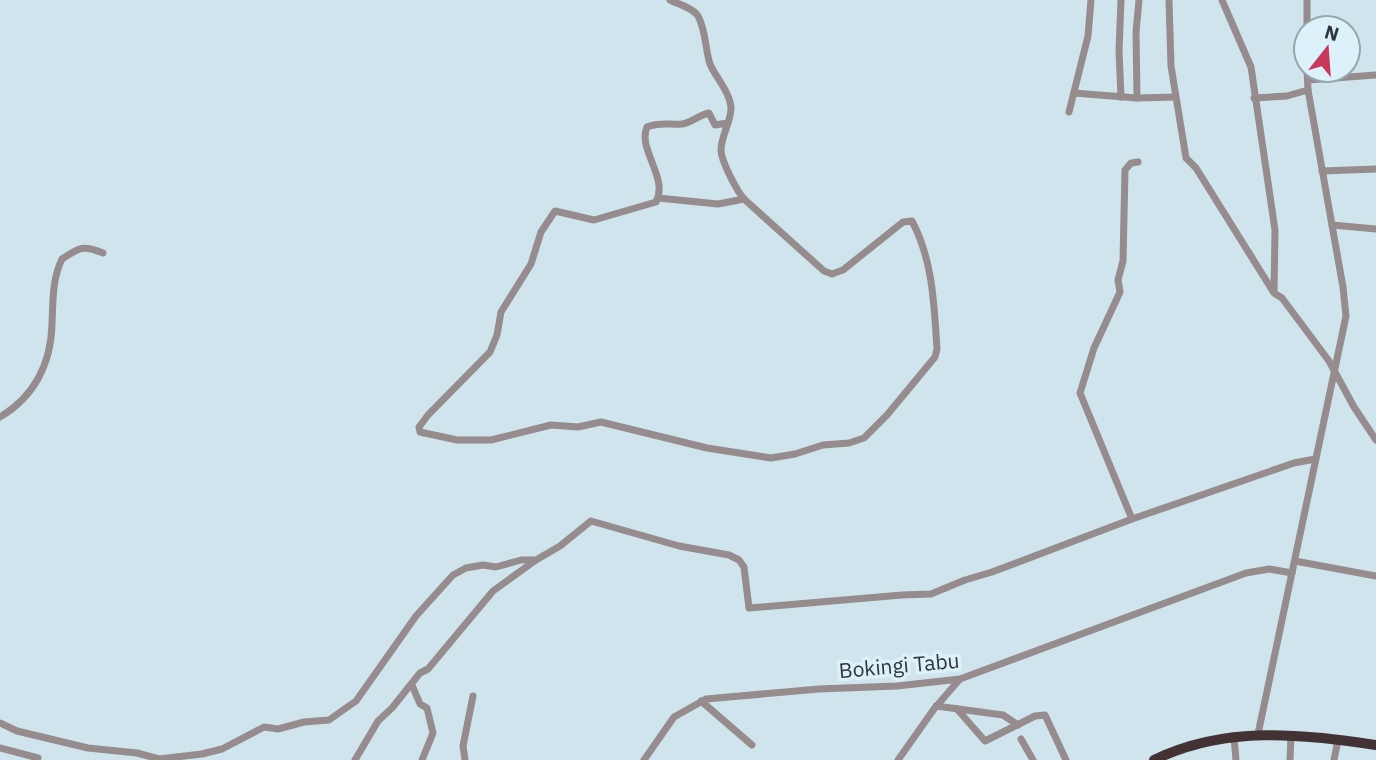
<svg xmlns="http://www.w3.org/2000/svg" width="1376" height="760" font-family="'IBM Plex Sans',sans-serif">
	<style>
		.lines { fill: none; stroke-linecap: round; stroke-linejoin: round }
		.minor { stroke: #968c8d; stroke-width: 7 }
		.highway { stroke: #433234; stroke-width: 10 }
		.labels { text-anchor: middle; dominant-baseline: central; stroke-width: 7; stroke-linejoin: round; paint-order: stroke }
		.street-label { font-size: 21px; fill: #2e363a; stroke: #dcf1fa }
	</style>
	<rect width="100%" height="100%" fill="#cfe4ed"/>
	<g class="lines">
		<g class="minor">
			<path d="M670 0C678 4 693 8 698 16 706 30 705 49 710 64 716 78 730 92 731 108 731 122 721 136 721 150 721 161 737 191 744 199L824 271 832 274 843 270 903 222 912 221C933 261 934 304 937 349L935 357 887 415 864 438 849 443 823 445 795 454 771 458 707 448 601 422 578 427 551 425 491 440H457L420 432 419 427 428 415 490 352 497 335 501 312 531 264 541 232 555 211 594 220 656 202C669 178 637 149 647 127 659 122 669 125 682 124 691 123 699 115 709 113L715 125 728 123"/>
			<path d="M1169 0 1171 66 1186 158 1196 168 1274 293 1282 298 1329 361 1354 407 1376 440"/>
			<path d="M1222 0 1251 67 1275 230 1274 292"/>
			<path d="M1307 0V28"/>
			<path d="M1308 80 1376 75"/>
			<path d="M1074 93 1137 98 1175 97"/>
			<path d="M1121 97 1119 51 1121 0"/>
			<path d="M1137 98 1136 32 1139 0"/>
			<path d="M1254 98 1287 96 1308 90"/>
			<path d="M1069 112 1088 36 1091 0"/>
			<path d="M1322 171 1376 169"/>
			<path d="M658 198 718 204 744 199"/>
			<path d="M1332 225 1376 229"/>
			<path d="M0 417C34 397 51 364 52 324 53 303 52 279 62 259 80 247 83 245 103 253"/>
			<path d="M1132 519 1080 393 1094 348 1120 292 1118 280 1123 261 1125 170 1131 163 1138 162"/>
			<path d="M1295 561 1376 576"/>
			<path d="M412 685 420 704 427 708 433 733 422 760"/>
			<path d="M701 701 752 745"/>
			<path d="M936 706 1003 715 1018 725"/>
			<path d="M957 709 985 741 1035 716 1045 715 1066 760"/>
			<path d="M0 723 17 731 88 748 137 753 159 759 202 754 222 749 264 727 278 729 304 722 329 720 356 701 416 616 453 575 466 568 483 565 496 567 521 560H533"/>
			<path d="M1258 734 1346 316 1343 287 1308 90 1307 70"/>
			<path d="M1234 737 1236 760"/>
			<path d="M1021 739 1033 760"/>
			<path d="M0 748 38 758"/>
			<path d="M355 760 378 721 392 708 420 673 428 669 493 591 536 560 560 546 591 521 679 546 729 555 739 560 744 567 749 608 902 595 931 594 965 580 992 572 1132 519 1294 463 1315 459"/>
			<path d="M465 760 463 746 473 696"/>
			<path d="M644 760 674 717 706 699 819 689 897 686 960 679 1246 573 1269 569 1292 573"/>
			<path d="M898 760 934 709 959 680"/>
			<path d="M1290 760 1291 735"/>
			<path d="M1334 760 1338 740"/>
		</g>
		<path class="highway" d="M1154 760C1226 725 1300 734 1376 745"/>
	</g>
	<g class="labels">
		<g class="street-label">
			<text transform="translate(899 665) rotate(-5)">Bokingi Tabu</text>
		</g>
	</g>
	<g transform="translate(1327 49) rotate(17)"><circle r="33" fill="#dcf1fa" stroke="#96a6ad" stroke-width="2"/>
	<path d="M0-5L12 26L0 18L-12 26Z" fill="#c7385d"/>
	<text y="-10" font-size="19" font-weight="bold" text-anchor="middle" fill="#2e363a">N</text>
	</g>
</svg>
